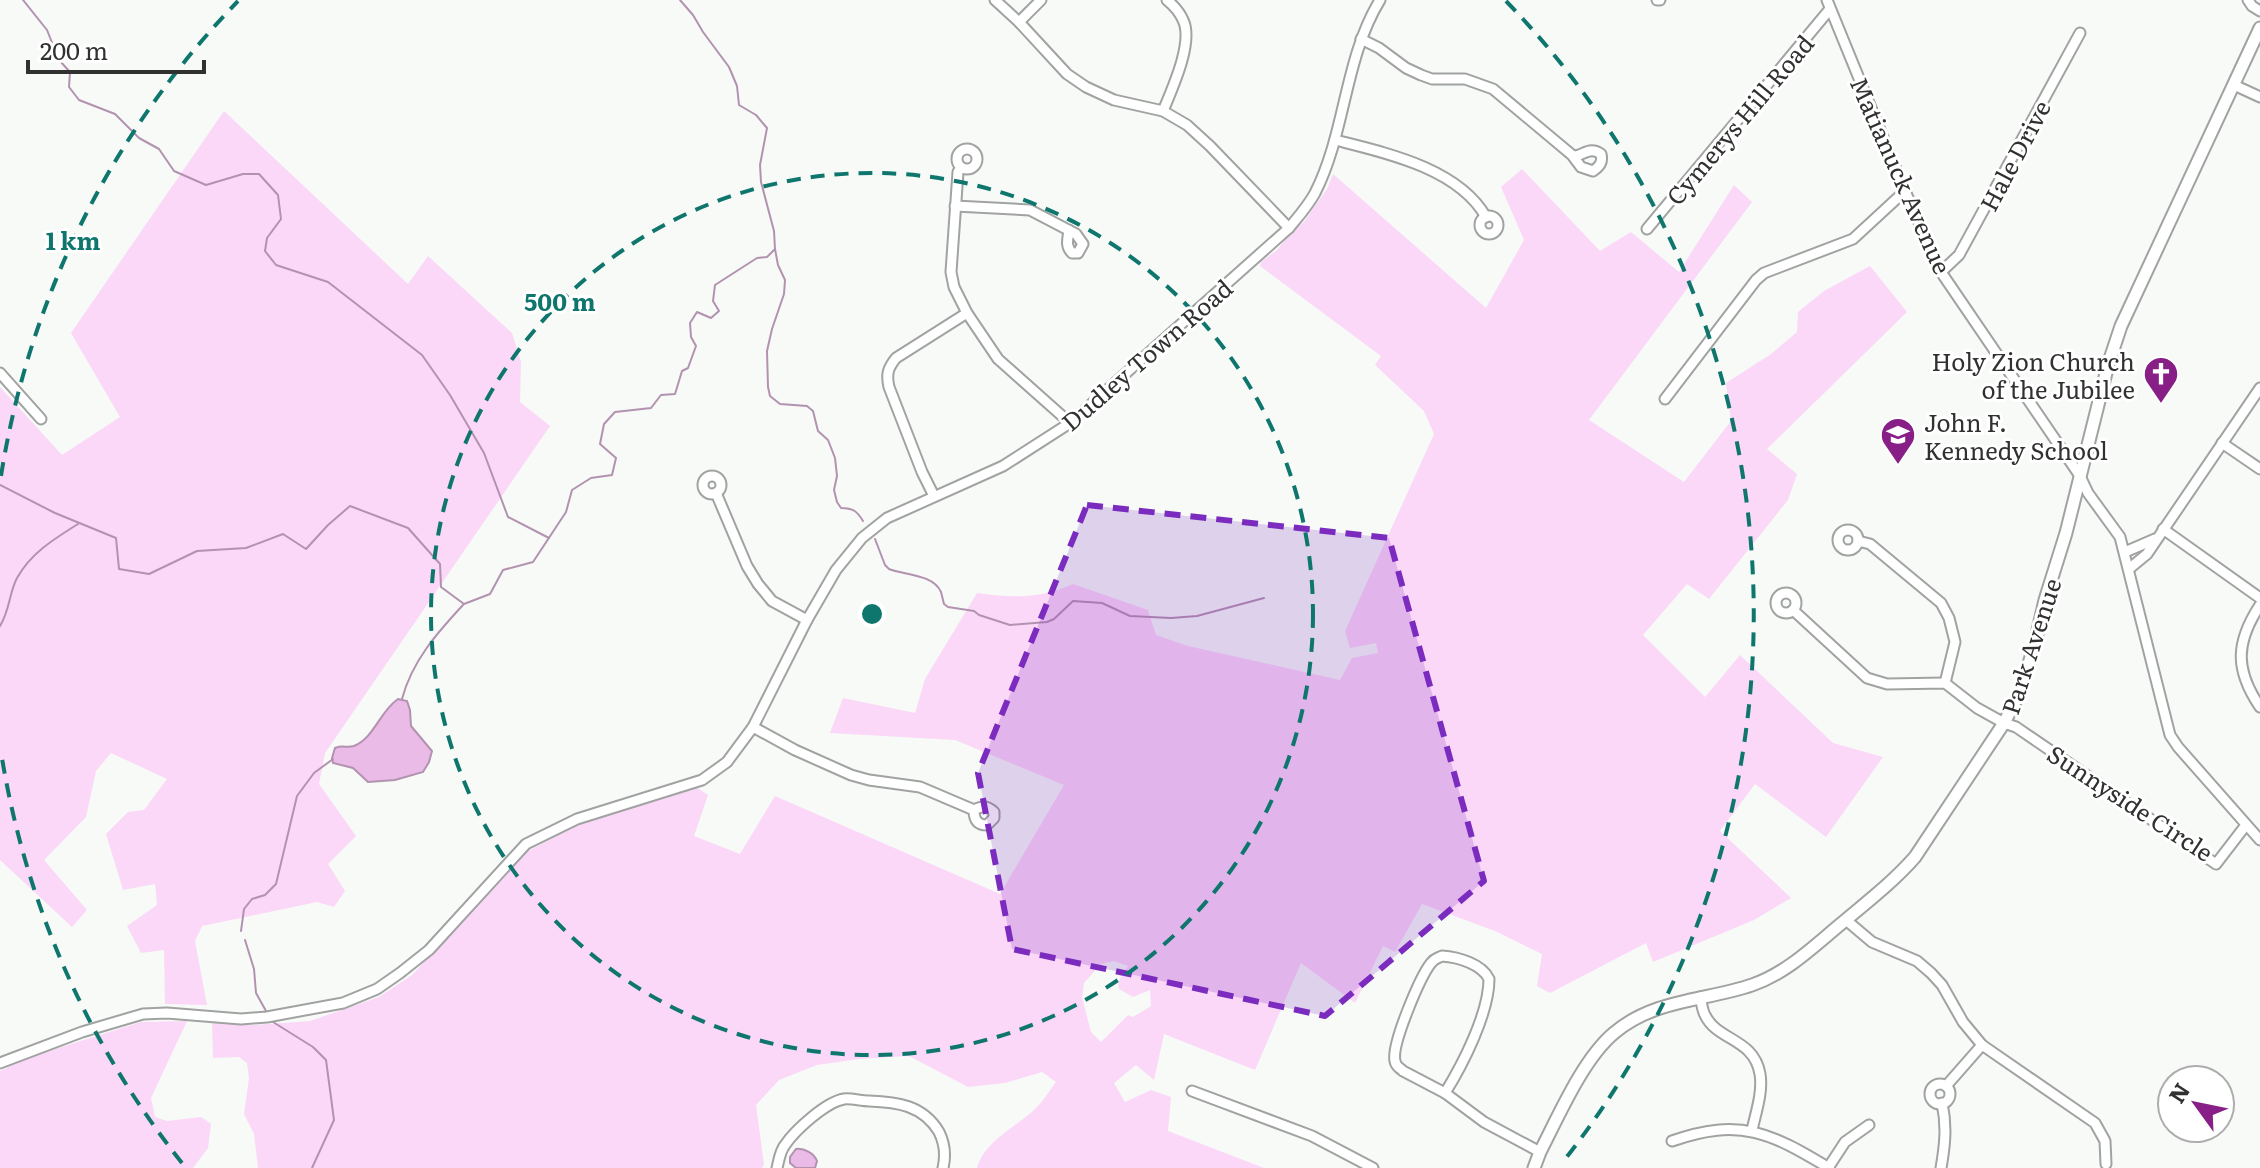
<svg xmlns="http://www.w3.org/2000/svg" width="2260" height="1168" font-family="Literata,serif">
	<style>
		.green { fill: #fbd8f8; fill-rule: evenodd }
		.water { fill: #ebbbe7; stroke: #b392b0; stroke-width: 2 }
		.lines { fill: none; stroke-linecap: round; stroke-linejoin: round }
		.stream { stroke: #b392b0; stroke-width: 2 }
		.minor-casing { stroke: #a0a3a1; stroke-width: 13 }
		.major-casing { stroke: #a0a3a1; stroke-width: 15 }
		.minor { stroke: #fff; stroke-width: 9 }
		.major { stroke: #fff; stroke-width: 11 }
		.marked { fill: #7b2cbf; fill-opacity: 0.2; stroke: #7b2cbf; stroke-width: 6; stroke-dasharray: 16 10; stroke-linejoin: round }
		.ring { fill: none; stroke: #0f766e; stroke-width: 4; stroke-dasharray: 14 10 }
		.labels { text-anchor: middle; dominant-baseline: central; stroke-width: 6; stroke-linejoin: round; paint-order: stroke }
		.street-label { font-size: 24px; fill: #303130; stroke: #fff }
		.poi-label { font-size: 24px; fill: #303130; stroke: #fff; text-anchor: end }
		.centre { fill: #0f766e; stroke: #fff; stroke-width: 4 }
		.ring-label { font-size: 24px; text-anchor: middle; font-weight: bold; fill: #0f766e; stroke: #fff; stroke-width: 6; stroke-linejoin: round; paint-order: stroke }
	</style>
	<rect width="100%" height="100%" fill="#f7faf7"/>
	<g class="green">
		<path d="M224 111 408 284 428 256 512 333 521 362 520 402 550 426 325 753 319 784 356 836 328 864 345 891 334 907 317 902 202 926 195 941 207 1005 165 1004 164 950 141 953 127 926 157 905 155 884 123 890 106 834 128 812 144 810 167 779 111 753 96 771 86 817 44 860 87 910 72 927 0 860V387L62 455 120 417 71 333Z"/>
		<path d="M1522 169 1600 251 1631 232 1679 272 1734 185 1752 202 1589 420 1684 482 1731 421 1726 383 1771 354 1797 332 1798 312 1824 291 1870 266 1907 312 1767 449 1797 474 1788 500 1709 599 1687 584 1643 635 1705 697 1740 655 1833 743 1883 757 1826 837 1755 784 1720 831 1791 898 1754 920 1653 962 1646 943 1550 993 1537 986 1542 954 1495 931 1422 904 1395 952 1383 946 1355 1003 1301 963 1255 1070 1164 1034 1154 1080 1136 1065 1114 1083 1125 1102 1151 1090 1171 1097 1168 1131 1264 1168H977C985 1140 1017 1127 1036 1108 1044 1100 1050 1090 1056 1082L1042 1072 1005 1083 968 1087 909 1056 859 1059 817 1065 779 1080 756 1105 764 1165 762 1168H258L254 1134 244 1114 249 1078 247 1063 239 1057 213 1058 212 1021 254 1025 310 1021 379 997 412 975 528 851 578 824 696 787 708 795 694 836 740 854 775 796 1000 894 1064 785 955 740 830 733 843 698 915 713 925 679 977 593C1011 598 1040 599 1073 584L1148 610 1156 635 1188 646 1340 680 1352 658 1378 653 1376 643 1350 648 1345 631 1434 434 1424 411 1375 365 1381 356 1260 266 1261 262 1277 250 1292 231 1303 223 1327 189 1333 174 1486 308 1524 240 1501 187ZM1114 961 1128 966 1118 982 1119 989 1133 997 1150 990 1151 1006 1133 1017 1128 1015 1101 1042 1091 1032 1082 997 1084 983 1101 964Z"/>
		<path d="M187 1021 151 1098 155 1117 167 1121 201 1117 211 1124 208 1148 193 1168H0V1071L27 1058 141 1022Z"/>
	</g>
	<g class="water">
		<path d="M398 699 407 701 410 710 411 726 432 751 429 762 423 772 395 780 368 782 353 768 333 763 332 758 335 748C342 745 347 748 354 746 374 738 380 711 398 699Z"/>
		<path d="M796 1149C804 1148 814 1153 817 1161L815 1168H796L790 1163V1157Z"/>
	</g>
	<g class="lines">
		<g class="stream">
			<path d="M23 0 47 30 59 60 70 72 69 87 79 100 115 114 139 138 159 149 174 171 206 185 243 174H259L278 195 281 219 267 238 265 251 276 265 328 282 422 355 450 395 484 453 508 517 549 538"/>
			<path d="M680 0 693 15 703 32 729 67 737 86 739 105 756 115 767 128 760 165 761 182 774 231 775 249 778 265 785 280 784 294 772 329 767 351 768 387 770 396 780 404 807 406 813 411 818 431 828 440 835 458 837 476 834 490 837 502 841 508C853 508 857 511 863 521"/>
			<path d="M0 485 55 513 116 538 119 569 149 574 197 551 246 548 283 534 306 549 328 525 350 506 408 528 440 564 441 587 464 604 490 594 503 570 533 562 566 512 572 490 591 478 612 475 616 458 600 444 604 424 615 412 651 408 661 395 675 394 682 371 688 368 696 346 691 337 690 323 697 312 711 318 719 311 713 301 715 285 757 258 767 257 775 249"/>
			<path d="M875 539 885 565 889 569C904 575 933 574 941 592 942 596 943 600 944 604L948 607 974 611 979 615 1010 625 1047 622 1054 619 1073 601 1102 603 1130 616 1171 618 1197 616 1264 598"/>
			<path d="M0 626C10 610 9 593 17 578 31 553 54 539 78 524"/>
			<path d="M402 699C412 661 437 633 463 605"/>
			<path d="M241 931 244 909 252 899 265 895 276 884 297 796 314 773 333 759"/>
			<path d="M245 940 254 969 256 993 266 1011"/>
			<path d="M273 1022 313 1047 326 1060 334 1120 312 1168"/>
		</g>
		<defs>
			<g id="minor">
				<path d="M995 0 1019 22 1067 74 1086 87 1114 100 1163 111 1187 125 1210 146 1289 228"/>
				<path d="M1657 0H1660"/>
				<path d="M1827 0 1905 191 1941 272 2080 476 2088 493 2120 537 2170 735 2178 747 2260 840"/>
				<path d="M2248 0 2252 6 2260 11"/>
				<path d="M1019 22 1041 0"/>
				<path d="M1361 39 1379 48 1406 68 1421 75 1432 79H1465L1493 89 1572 155 1581 167 1593 171C1600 166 1603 162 1601 154 1591 147 1586 153 1576 156L1572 155"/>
				<path d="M2234 85 2260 97"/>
				<path d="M1163 111C1172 89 1194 42 1183 20 1180 13 1173 5 1167 0"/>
				<path d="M1335 140C1386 153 1458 168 1486 217"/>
				<circle cx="967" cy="159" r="10"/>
				<path d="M961 167 958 172 951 272 954 287 967 313 998 359 1070 423"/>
				<path d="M955 206 1030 210 1076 234 1083 244 1078 253H1072C1065 246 1068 239 1069 230"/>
				<circle cx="1489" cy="225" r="9"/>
				<path d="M1647 229 1830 9"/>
				<path d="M1941 272 1959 255 2080 33"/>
				<path d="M0 373 41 419"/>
				<path d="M1665 399 1756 280 1764 273 1853 239 1905 191"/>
				<path d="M2222 443 2260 469"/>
				<circle cx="712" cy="485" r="9"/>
				<path d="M716 493 747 566 758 584 772 601 807 620"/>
				<path d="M934 496 922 472 889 387C886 374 888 368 896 358L967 313"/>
				<path d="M2163 529 2260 598"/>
				<circle cx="1848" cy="540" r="10"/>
				<path d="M1858 541 1870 544 1941 603 1949 618 1955 642 1945 683"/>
				<path d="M2125 552 2155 539"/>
				<path d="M2130 568 2147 554 2260 388"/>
				<circle cx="1786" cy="603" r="10"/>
				<path d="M2260 605C2235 643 2235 670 2260 707"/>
				<path d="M1793 610 1867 678 1887 684 1945 683 1977 708 2004 723 2016 727 2216 864 2246 825"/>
				<path d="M753 727 795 750 851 775 869 780 920 787 974 810C982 806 987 805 994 812V818L987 825C977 825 974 819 974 810"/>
				<path d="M1846 920 1872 942 1917 961 1931 973 1942 985 1963 1022 1982 1045 2095 1123 2105 1141 2106 1164"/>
				<path d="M1442 956C1458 957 1482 964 1489 979 1489 1013 1463 1064 1445 1093L1403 1071C1399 1067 1396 1067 1395 1061 1391 1045 1420 977 1431 963 1435 958 1436 959 1442 956Z"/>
				<path d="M1700 997C1702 1003 1702 1010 1705 1015 1717 1041 1754 1038 1760 1074 1763 1092 1756 1112 1752 1130"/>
				<path d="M0 1063 82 1032 143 1014 167 1013 241 1019 267 1017 343 1003 377 989 400 973 429 950 526 844 577 819 702 780 727 762 753 727 807 620 836 570 862 538 887 518 1003 466 1070 423 1289 228C1298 217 1308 206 1315 193 1346 132 1344 59 1380 0"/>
				<circle cx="1940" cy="1094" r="10"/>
				<path d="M1946 1086 1982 1045"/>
				<path d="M1192 1091 1312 1136 1373 1168"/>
				<path d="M1445 1093 1484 1122 1540 1152"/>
				<path d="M1672 1141C1740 1117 1771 1133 1829 1168"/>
				<path d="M777 1168C779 1160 780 1151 785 1145 795 1130 826 1102 844 1099 851 1098 861 1101 869 1101 897 1102 923 1105 939 1132 945 1144 946 1155 943 1168"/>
				<path d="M1828 1168 1845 1142 1869 1125"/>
				<path d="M1941 1168C1945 1145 1947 1126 1942 1103"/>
			</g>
			<path id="major" d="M1534 1168 1540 1152C1559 1115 1583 1059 1614 1033 1654 999 1705 1001 1752 985 1787 973 1814 946 1842 923 1867 902 1893 882 1915 857L2004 723 2021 690 2034 647 2045 600 2066 533 2108 365 2121 326 2260 28"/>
		</defs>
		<use href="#minor" class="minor-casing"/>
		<use href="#major" class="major-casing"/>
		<use href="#minor" class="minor"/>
		<use href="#major" class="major"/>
	</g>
	<path class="marked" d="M1087 505 1389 538 1484 881 1325 1016 1012 949 978 773Z"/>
	<g class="ring">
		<circle cx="872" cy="614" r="441"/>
		<path d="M182 1163A882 882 0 0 1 1 752M1 476A882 882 0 0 1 238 1M1506 1A882 882 0 0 1 1562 1163"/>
	</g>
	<defs>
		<symbol id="church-pin" viewBox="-11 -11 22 30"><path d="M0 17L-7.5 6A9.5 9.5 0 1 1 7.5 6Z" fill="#871f86" stroke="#fff"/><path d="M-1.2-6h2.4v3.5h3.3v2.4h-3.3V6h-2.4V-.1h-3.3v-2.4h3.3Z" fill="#fff"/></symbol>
		<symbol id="school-pin" viewBox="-11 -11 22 30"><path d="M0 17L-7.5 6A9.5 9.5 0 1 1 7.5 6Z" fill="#871f86" stroke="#fff"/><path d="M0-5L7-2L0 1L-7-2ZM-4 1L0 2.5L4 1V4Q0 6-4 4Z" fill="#fff"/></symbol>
	</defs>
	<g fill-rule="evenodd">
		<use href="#church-pin" x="2141" y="354" width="40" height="54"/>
		<use href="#school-pin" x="1878" y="415" width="40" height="54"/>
	</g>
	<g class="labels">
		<g class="street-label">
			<text transform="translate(1739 119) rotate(-50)">Cymerys Hill Road</text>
			<text transform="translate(2014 155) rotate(-62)">Hale Drive</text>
			<text transform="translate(1902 175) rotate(66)">Matianuck Avenue</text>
			<text transform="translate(1146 354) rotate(-41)">Dudley Town Road</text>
			<text transform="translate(2030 646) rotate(-72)">Park Avenue</text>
			<text transform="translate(2131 802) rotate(33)">Sunnyside Circle</text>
		</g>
		<g class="poi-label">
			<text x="2135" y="360">Holy Zion Church<tspan x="2135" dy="28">of the Jubilee</tspan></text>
			<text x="1924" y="421" text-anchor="start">John F.<tspan x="1924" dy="28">Kennedy School</tspan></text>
		</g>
	</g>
	<circle cx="872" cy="614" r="12" class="centre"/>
	<g class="ring-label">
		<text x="73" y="250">1 km</text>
		<text x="560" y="311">500 m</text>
	</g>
	<g transform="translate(2196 1104) rotate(303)"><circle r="38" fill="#ffffff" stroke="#acadac" stroke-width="2"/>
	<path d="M0-6L14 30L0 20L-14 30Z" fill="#871f86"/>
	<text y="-12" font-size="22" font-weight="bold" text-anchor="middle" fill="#303130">N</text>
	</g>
	<path d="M28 60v12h176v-12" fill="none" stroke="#303130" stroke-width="4"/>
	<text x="40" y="60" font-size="24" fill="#303130" stroke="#ffffff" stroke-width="6" paint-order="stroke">200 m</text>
</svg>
